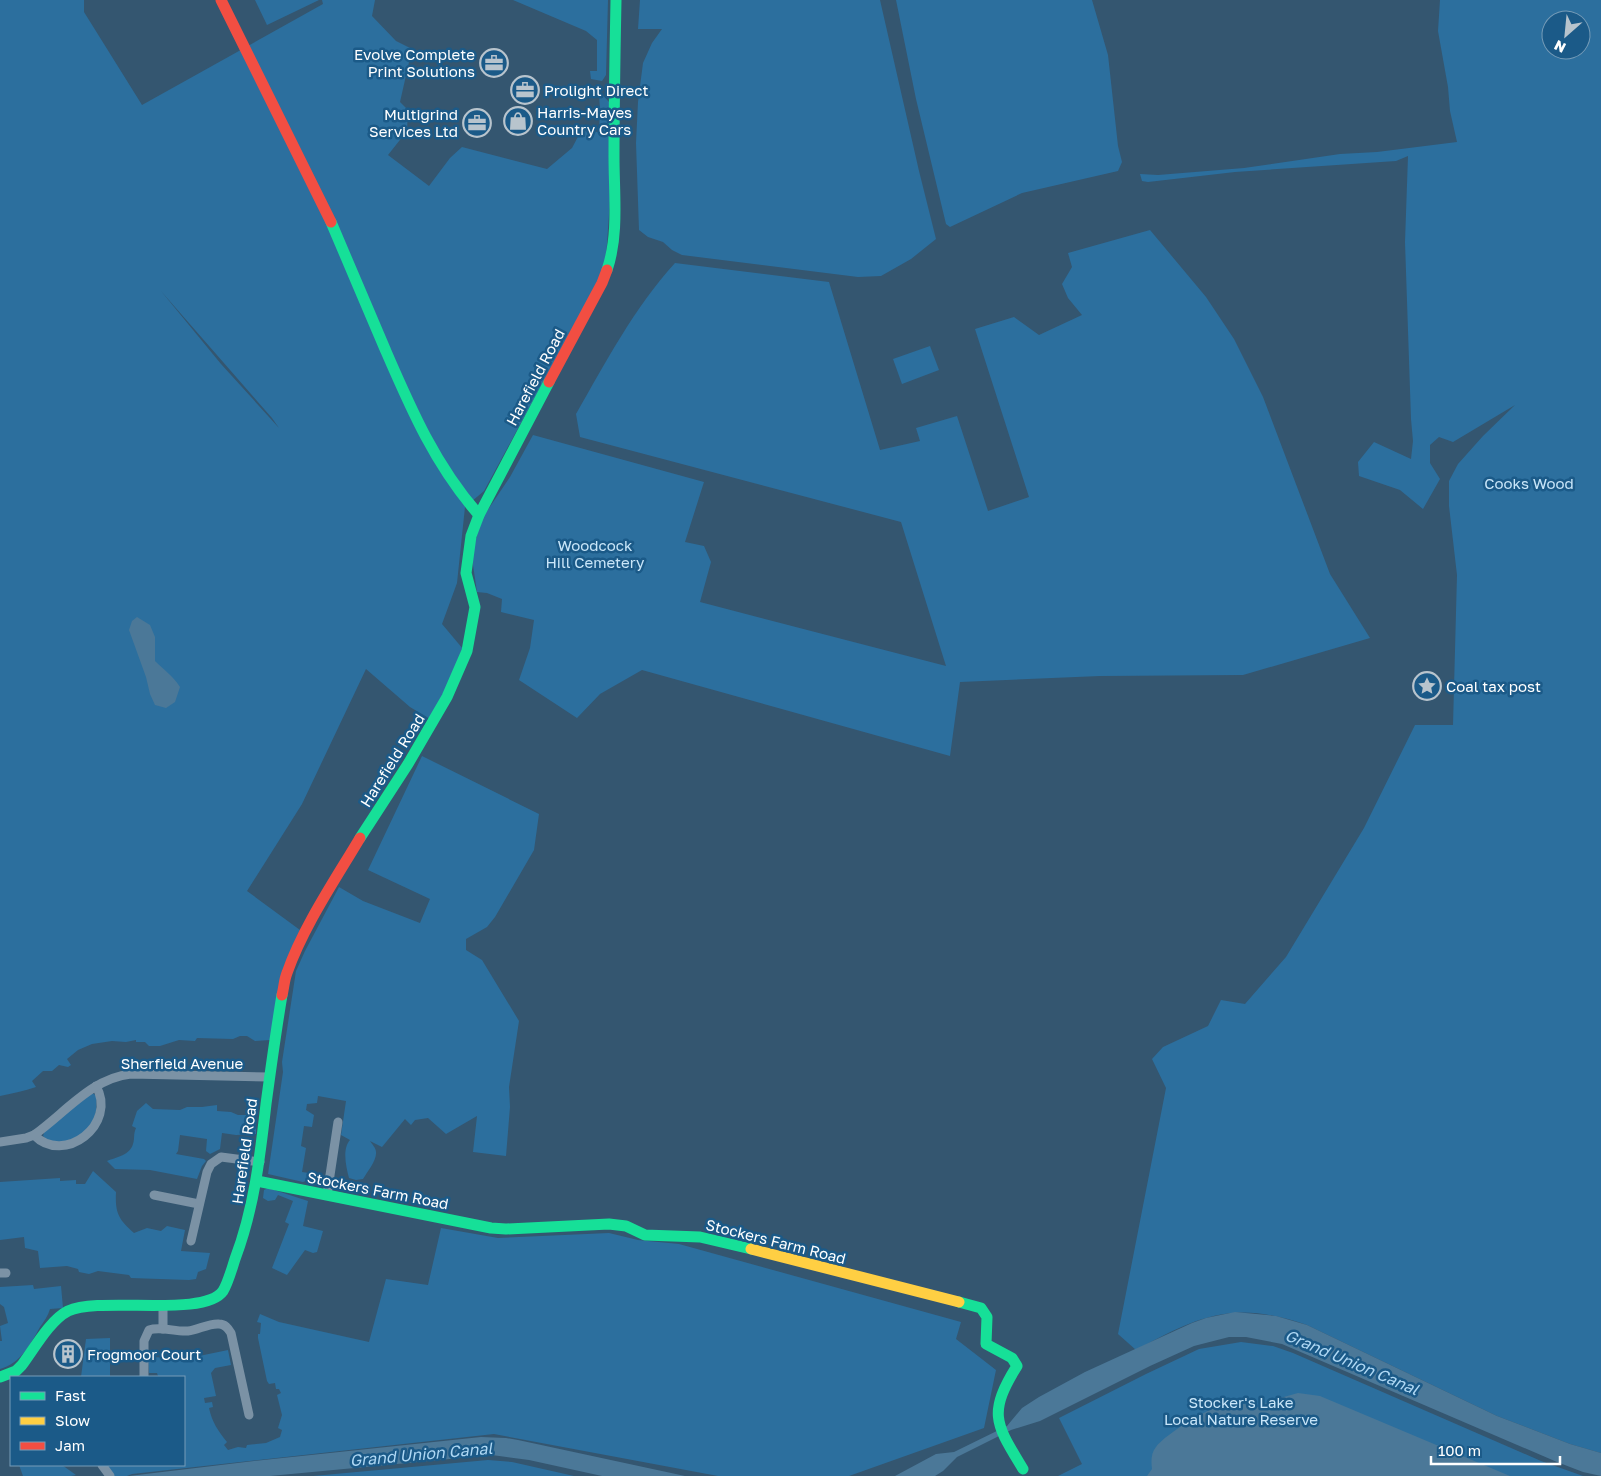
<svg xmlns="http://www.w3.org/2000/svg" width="1601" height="1476" font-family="'Golos Text',sans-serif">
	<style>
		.green { fill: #2c6f9e; fill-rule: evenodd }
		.water { fill: #4b7898 }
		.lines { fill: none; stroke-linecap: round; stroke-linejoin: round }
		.street { stroke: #7b92a5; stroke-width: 9 }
		.fast { stroke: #16e098; stroke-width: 11 }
		.slow { stroke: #ffcf43; stroke-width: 11 }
		.jam { stroke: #f24e42; stroke-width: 11 }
		.labels { text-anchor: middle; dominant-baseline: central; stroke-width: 5; stroke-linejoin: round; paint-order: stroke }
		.poi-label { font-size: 15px; fill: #fff; stroke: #1b5a88; text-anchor: start }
		.street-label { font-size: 15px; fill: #fff; stroke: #1b5a88 }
		.park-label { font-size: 15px; fill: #c9e6f9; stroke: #1b5a88 }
		.water-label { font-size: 16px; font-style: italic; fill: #afd8f4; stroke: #1b5a88 }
	</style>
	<rect width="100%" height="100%" fill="#345670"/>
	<g class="green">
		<path d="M0 0H84V12L142 105 323 4 322 0H375L372 16 396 41 412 49 400 102 408 110 407 131 388 155 429 186 450 158 462 147 547 169 572 148 581 131 599 132 600 109 599 94 601 93 609 102 610 200 606 258 600 277 484 491 465 507 457 583 442 624 463 649 448 685 430 719 410 707 366 669 302 804 247 891 300 930 270 1040 255 1041 247 1036H240L233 1039 197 1038 195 1041 179 1040 160 1046H149L145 1042H136V1040L126 1042 112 1041 92 1044 78 1050 67 1059 71 1065 68 1067 59 1065 52 1071H43L32 1081 36 1087C24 1091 13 1093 0 1096ZM161 291 272 418 279 428 221 364Z"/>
		<path d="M255 0H319L267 25Z"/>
		<path d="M513 0H608L606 75 602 81 591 79 590 71H597V40L586 31Z"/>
		<path d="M640 0H880L919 171 936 239 911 259 881 276 858 277 682 255 672 250 663 242 648 237 639 230 636 143 638 102 643 63 652 43 662 29H638Z"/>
		<path d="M896 0H1092L1108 55 1118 146 1122 162 1118 171 1022 193 950 227 946 224 916 99Z"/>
		<path d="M1440 0H1601V1453L1570 1444 1497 1416 1307 1325C1284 1317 1258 1311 1234 1313 1199 1315 1166 1334 1136 1350L1118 1334 1166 1088 1152 1059 1163 1047 1208 1026 1221 1000 1245 1004 1286 957 1364 828 1415 725H1453L1457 575 1449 506V481L1458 464 1483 436 1515 405 1453 442 1439 437 1430 445V463L1440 479 1423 509 1400 490 1359 476 1358 462 1374 442 1411 459 1413 441 1411 419 1405 242 1408 156 1396 161 1235 172 1148 182 1142 181 1140 174 1158 175 1244 168 1340 154 1377 152 1457 142 1450 111 1448 87 1438 31ZM1551 20H1581V50H1551Z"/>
		<path d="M1150 230 1206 297 1234 339 1263 397 1330 574 1370 638 1243 675 1100 676 960 682 950 756 642 670 600 694 577 718 519 680 530 648 534 620 501 612 502 599 487 593 477 592 473 565V550L481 520 510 477 533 435 704 482 685 542 704 546 711 562 700 602 946 666 901 522 580 437 576 414C606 362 634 308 675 263L829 282 880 450 920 441 916 428 957 416 988 511 1029 497 975 329 1014 317 1039 335 1082 315 1068 298 1062 284 1072 267 1068 253Z"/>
		<path d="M930 346 939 370 902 384 893 359Z"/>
		<path d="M422 756 539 814 534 850 495 917 487 927 466 939V950L482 960 519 1021 509 1087 510 1107 506 1156 473 1152 477 1116 446 1134 428 1118 415 1120 411 1125 405 1119 382 1147 370 1141C372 1144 376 1148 376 1152 377 1160 367 1172 363 1179L356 1180 349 1178C346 1167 342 1149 350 1140L341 1135 346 1101 318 1096 317 1103 307 1104 306 1110 314 1115 312 1127 304 1126 301 1146 306 1148 302 1172 309 1173 308 1180 303 1182 268 1174 283 1072 282 1062 296 971 305 951 339 887 363 901 420 923 430 899 368 870Z"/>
		<path d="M92 1093 97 1096C96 1103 97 1110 95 1116 91 1133 66 1146 50 1141 47 1140 45 1138 43 1136L45 1130Z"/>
		<path d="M146 1103 153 1109 180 1110 187 1107H202L217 1105V1111L231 1112 238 1115H256V1134L236 1135 222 1133 220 1149 210 1154 206 1151 207 1139 180 1135 178 1151 176 1154 204 1159 206 1161 202 1166 197 1179 150 1170 115 1169 107 1161C117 1157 130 1155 133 1144 135 1138 133 1135 136 1128L132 1126 137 1111Z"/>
		<path d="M93 1171 116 1192C115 1212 118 1219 134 1233L147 1228 161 1231 167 1226 185 1230 181 1251 210 1253 206 1269 198 1272 196 1279 189 1280 131 1278 129 1275 98 1271 89 1274 79 1272 78 1269 67 1266 40 1268 38 1251 25 1248 24 1237 0 1240V1182L60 1178V1181L76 1180V1184H85Z"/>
		<path d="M268 1188 308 1201 303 1226 323 1231 317 1252 313 1253 305 1250 287 1275 272 1268 289 1224 285 1222 293 1201 278 1195 275 1200 268 1201 263 1198 264 1190Z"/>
		<path d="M441 1228 498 1238 609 1233 638 1240 679 1244 961 1322 956 1339 996 1370 984 1428 849 1476H718L494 1434 132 1474 127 1476H113L105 1465H184V1377H161L158 1376 157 1373H149L148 1357 182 1358 199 1356 228 1350 231 1365 215 1368 211 1373 216 1396 204 1398 205 1403 212 1402 213 1407 209 1408C212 1422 218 1431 227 1442L224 1445 228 1450 238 1447 246 1448 247 1445 266 1443 280 1437 282 1430 278 1428 282 1415 277 1395 281 1393 279 1389H276L275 1383 269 1384 267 1381 258 1338V1334H260L261 1323 257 1322 260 1314 279 1322 369 1342 386 1279 428 1285Z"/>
		<path d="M33 1285 34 1289 61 1286 63 1308 50 1309C48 1316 44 1321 40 1327 30 1345 21 1363 0 1369V1341H2L0 1326 8 1323 4 1307 0 1304V1287Z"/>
		<path d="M110 1338V1377H81L86 1339Z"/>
		<path d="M1241 1342 1273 1346 1293 1353 1541 1461 1583 1476H1058L1082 1464 1059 1418 1146 1374 1199 1349Z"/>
		<path d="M488 1460 512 1462 574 1476H313Z"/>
		<path d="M19 1465H62L76 1475 71 1476H23Z"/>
	</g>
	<g class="water">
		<path d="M137 617 150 625 155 637V661C164 670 173 676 180 687L175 702 166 708 155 705 150 694 146 677 129 630 132 621Z"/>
		<path d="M1235 1312 1276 1316 1307 1325 1497 1416 1570 1444 1601 1453V1476L1583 1472 1557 1462 1282 1344 1246 1337H1229L1194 1346 1150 1366 1040 1421 1011 1430 957 1457 943 1471 935 1476H895L936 1454 954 1452 1007 1426 1022 1408 1039 1397 1085 1372 1192 1323 1206 1318Z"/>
		<path d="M1298 1393 1320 1396 1510 1476H1147L1152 1469C1151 1461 1151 1453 1156 1447 1165 1434 1216 1403 1232 1402 1241 1401 1245 1404 1253 1409L1273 1400Z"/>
		<path d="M481 1437 506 1438 518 1440 685 1476H602L529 1460 492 1455 270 1476H129L254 1461Z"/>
	</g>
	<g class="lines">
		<g class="street">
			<path d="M34 1135C64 1166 118 1124 96 1086"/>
			<path d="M0 1142 26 1138 34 1135C65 1113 92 1078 131 1074L270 1077"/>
			<path d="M154 1195 199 1204"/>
			<path d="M327 1195 338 1122"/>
			<path d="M191 1241 207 1172 211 1164 221 1157 260 1162"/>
			<path d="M0 1273H6"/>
			<path d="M163 1305V1329"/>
			<path d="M144 1377V1341L149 1330C161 1326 175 1332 188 1331 198 1330 209 1323 219 1324 225 1324 228 1328 231 1333L249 1415"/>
			<path d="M102 1465 110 1476"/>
		</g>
		<g class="fast">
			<path d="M331 222C349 264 367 307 385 349 411 409 435 465 479 515"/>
			<path d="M607 270C619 235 614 194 614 157 614 104 615 52 616 0"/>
			<path d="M360 838 408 764 447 697 467 651 475 607 466 573 471 536 479 515 549 382"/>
			<path d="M257 1181 491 1228 506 1229 609 1224 626 1226 645 1235 700 1237 751 1249"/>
			<path d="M959 1302 981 1308 987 1317 986 1344 1012 1358 1017 1366C987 1414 996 1424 1023 1469"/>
			<path d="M0 1377 16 1371 22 1365C34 1349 50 1320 68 1311 101 1296 204 1318 223 1291 228 1283 232 1268 235 1259 254 1209 260 1157 266 1104 271 1067 276 1031 282 995"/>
		</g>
		<path class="slow" d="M751 1249 959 1302"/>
		<g class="jam">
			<path d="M221 0 331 222"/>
			<path d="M549 382 602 283 607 270"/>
			<path d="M282 995C284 988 284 980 287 973 303 927 335 880 360 838"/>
		</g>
	</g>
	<defs>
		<symbol id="office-ring" viewBox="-11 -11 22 22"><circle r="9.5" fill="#1b5a88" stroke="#b8c4cd" stroke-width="1.5"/><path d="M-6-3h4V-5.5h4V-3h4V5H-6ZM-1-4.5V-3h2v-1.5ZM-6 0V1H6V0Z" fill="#b8c4cd"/></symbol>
		<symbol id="shop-ring" viewBox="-11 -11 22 22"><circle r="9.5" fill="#1b5a88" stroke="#b8c4cd" stroke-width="1.5"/><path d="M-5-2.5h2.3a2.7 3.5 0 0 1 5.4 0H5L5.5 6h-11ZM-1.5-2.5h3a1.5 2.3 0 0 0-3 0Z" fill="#b8c4cd"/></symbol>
		<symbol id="sight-ring" viewBox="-11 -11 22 22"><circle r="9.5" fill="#1b5a88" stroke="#b8c4cd" stroke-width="1.5"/><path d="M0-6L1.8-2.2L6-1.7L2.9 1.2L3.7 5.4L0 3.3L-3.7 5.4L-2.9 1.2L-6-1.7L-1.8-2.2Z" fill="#b8c4cd"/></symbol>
		<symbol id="building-ring" viewBox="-11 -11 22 22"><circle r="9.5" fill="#1b5a88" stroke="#b8c4cd" stroke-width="1.5"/><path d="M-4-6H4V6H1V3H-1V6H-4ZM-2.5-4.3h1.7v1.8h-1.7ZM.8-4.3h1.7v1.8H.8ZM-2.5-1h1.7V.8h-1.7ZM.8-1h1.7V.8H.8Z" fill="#b8c4cd"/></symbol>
	</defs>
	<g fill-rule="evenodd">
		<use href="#office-ring" x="478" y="47" width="32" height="32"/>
		<use href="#office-ring" x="509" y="74" width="32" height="32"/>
		<use href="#shop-ring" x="502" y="105" width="32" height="32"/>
		<use href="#office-ring" x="461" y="107" width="32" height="32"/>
		<use href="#sight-ring" x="1411" y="670" width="32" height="32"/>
		<use href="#building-ring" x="52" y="1338" width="32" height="32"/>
	</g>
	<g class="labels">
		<g class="poi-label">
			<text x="475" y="54" text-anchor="end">Evolve Complete<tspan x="475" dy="17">Print Solutions</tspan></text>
			<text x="544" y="90">Prolight Direct</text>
			<text x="537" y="112">Harris-Mayes<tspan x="537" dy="17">Country Cars</tspan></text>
			<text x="458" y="114" text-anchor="end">Multigrind<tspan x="458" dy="17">Services Ltd</tspan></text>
			<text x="1446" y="686">Coal tax post</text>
			<text x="87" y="1354">Frogmoor Court</text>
		</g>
		<g class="street-label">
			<text transform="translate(535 377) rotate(-62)">Harefield Road</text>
			<text transform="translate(392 760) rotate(-58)">Harefield Road</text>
			<text x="182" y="1063">Sherfield Avenue</text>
			<text transform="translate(244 1151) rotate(-82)">Harefield Road</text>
			<text transform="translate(378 1190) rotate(11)">Stockers Farm Road</text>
			<text transform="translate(776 1241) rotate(14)">Stockers Farm Road</text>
		</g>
		<g class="park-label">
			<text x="1529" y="483">Cooks Wood</text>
			<text x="595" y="545">Woodcock<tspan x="595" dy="17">Hill Cemetery</tspan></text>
			<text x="1241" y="1402">Stocker's Lake<tspan x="1241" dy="17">Local Nature Reserve</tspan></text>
		</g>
		<g class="water-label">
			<text transform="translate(1352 1362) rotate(23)">Grand Union Canal</text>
			<text transform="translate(421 1454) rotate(-5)">Grand Union Canal</text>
		</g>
	</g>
	<rect x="10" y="1376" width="175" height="90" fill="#1b5a88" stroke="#769cb8"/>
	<rect x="20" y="1392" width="25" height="8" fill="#16e098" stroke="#769cb8"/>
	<text x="55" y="1401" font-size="15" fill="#ffffff">Fast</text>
	<rect x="20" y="1417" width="25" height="8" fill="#ffcf43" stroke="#769cb8"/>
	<text x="55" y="1426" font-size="15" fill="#ffffff">Slow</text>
	<rect x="20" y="1442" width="25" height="8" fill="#f24e42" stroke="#769cb8"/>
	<text x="55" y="1451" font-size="15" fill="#ffffff">Jam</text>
	<g transform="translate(1566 35) rotate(207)"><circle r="24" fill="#1b5a88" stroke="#769cb8"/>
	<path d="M0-4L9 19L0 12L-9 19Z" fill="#b8c4cd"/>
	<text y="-8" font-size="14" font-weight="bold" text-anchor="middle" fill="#ffffff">N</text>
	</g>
	<path d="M1431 1456v8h129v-8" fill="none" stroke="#ffffff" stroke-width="2.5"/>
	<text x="1438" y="1456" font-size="15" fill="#ffffff" stroke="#1b5a88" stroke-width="4" paint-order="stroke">100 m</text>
</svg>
